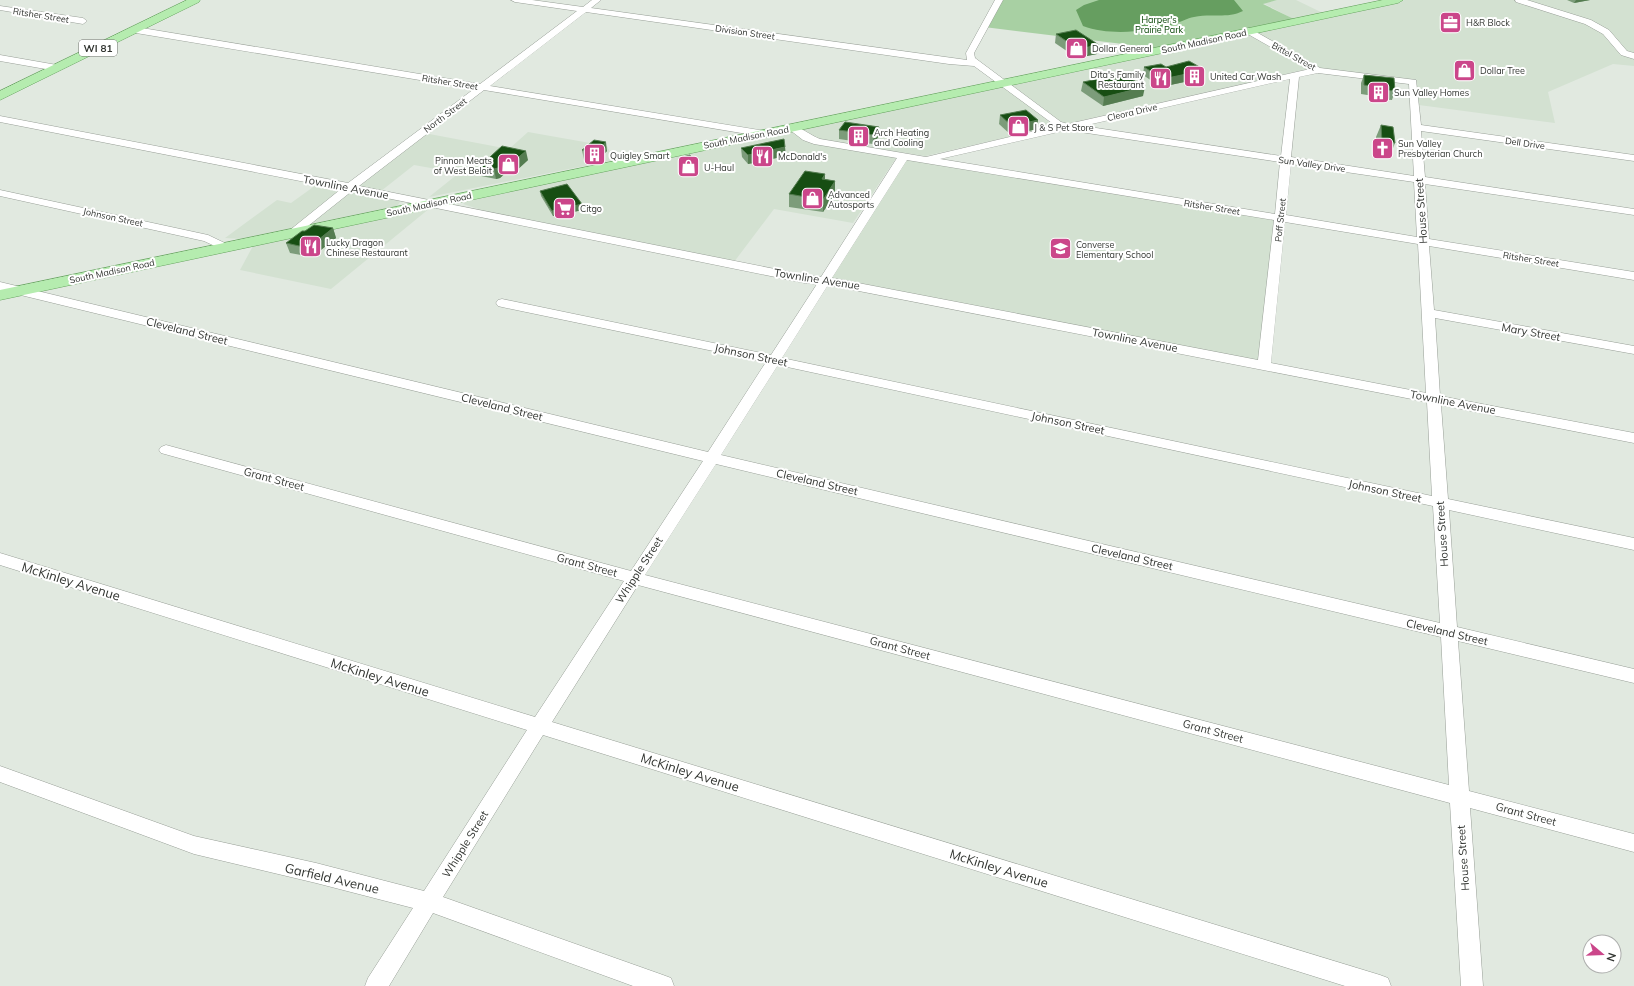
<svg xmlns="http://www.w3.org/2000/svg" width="1634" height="986" font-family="Mulish,sans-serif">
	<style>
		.built { fill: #d3e1d1 }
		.green { fill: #a8d0a3 }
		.water { fill: #669e60 }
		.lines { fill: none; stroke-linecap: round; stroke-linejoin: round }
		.minor-casing { stroke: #989f97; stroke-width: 1 }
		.major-casing { stroke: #67a460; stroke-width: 1 }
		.minor { fill: #fff; fill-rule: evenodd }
		.major { fill: #b5ecaf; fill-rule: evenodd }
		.wall { fill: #7c9c7a }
		.shaded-wall { fill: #547c50 }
		.building { fill: #174e13; stroke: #547c50 }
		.labels { text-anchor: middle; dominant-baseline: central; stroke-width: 4; stroke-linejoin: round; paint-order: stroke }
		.far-street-label { font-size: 9px; fill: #323531; stroke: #fff }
		.far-park-label { font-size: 9px; fill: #034201; stroke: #fff }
		.far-poi-label { font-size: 9px; fill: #323531; stroke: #fff; text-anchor: start }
		.shield { fill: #fff; stroke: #70726f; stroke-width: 1 }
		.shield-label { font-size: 10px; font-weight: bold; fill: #323531 }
		.street-label { font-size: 11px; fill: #323531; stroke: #fff }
		.near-street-label { font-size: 13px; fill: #323531; stroke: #fff }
	</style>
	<rect width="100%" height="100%" fill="#e1e9e0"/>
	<g class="built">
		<path d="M1277 0H1296L1327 15 1405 0H1634V66L1613 64 1548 92 1555 123 1419 105 1416 81 1326 69H1307L925 156 900 152 853 223 774 209 734 262 491 213 463 204 466 201 1297 21 1263 3Z"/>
		<path d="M528 132 607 146 614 160 429 197 459 173 414 165 376 195 399 200 400 202 397 206 240 239 225 238 277 200 291 203 316 185 351 191 424 133 509 149Z"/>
		<path d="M904 156 1280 218 1264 366 824 281Z"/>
		<path d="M430 208 331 289 240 270 254 244Z"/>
	</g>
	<path class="green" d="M999 0H1277L1263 4 1298 21 1164 49 984 27Z"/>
	<path class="water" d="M1099 0H1234L1243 11C1227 19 1211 13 1194 17 1187 18 1181 22 1174 24 1146 32 1110 36 1083 26L1076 10 1084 5Z"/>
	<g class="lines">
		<defs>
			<g id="minor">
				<path d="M511 0H532L583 7 592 0H601L591 8 967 60 966 53 995 0H1003L974 53 975 58 1061 122 1068 124 1310 69 1246 33 1245 31 1246 29 1249 28 1320 68 1416 80 1421 125 1634 155V161L1421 131 1425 177 1634 209V215L1425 184 1429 239 1634 272V280L1429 246 1434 310 1634 346V354L1435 318 1440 396 1634 433V443L1441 405 1448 499 1634 538V550L1449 510 1457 627 1634 669V683L1458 641 1469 791 1634 834V852L1470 808 1483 986H1461L1450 803 638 585 552 722 1380 975 1388 978 1391 986H1345L543 735 443 897 663 975 671 978 674 986H633L433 913 389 986H365L368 978 413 908 316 883 194 854 0 782V766L194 836 316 863 424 891 527 730 0 565V553L535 717 624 581 161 453 159 450 161 447 166 445 631 571 703 461 0 290V282L708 452 766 362 502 307 498 306 496 303 498 300 502 299 771 355 817 284 805 283 352 191 298 234H290L288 232 290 230 341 189 0 122V116L348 183 474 89 136 33 132 30 133 28 136 27 480 84 577 11 515 2ZM586 12 949 64 974 66 1056 126 926 157 820 139C811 136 797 124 790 126L788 128 790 130 803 140 814 144 897 158 821 277 805 275 359 186 484 90 765 137 770 134 765 131 490 86ZM1318 73 1409 84 1414 176 1291 157 1299 77ZM1290 79 1281 156 1083 126ZM1067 130 1280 162 1275 214 940 159ZM907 160 1274 220 1258 360 832 278ZM1291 164 1414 182 1417 237 1286 215ZM1285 222 1418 244 1426 393 1271 363ZM828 285 1427 402 1432 496 782 358ZM778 365 1433 506 1440 623 721 455ZM716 464 1441 637 1449 785 645 575Z"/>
				<path d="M1515 0H1527L1591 20 1609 30 1627 51 1634 53V59L1621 55 1603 34 1585 24 1516 2Z"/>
				<path d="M0 6 83 18 87 21 83 24 0 10Z"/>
				<path d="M0 55 57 65 62 68 57 71 0 61Z"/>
				<path d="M0 190 208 235 229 245 231 247 229 249H221L204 241 0 196Z"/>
			</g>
			<g id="major">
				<path d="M187 0H200L199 2 0 100V91Z"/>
				<path d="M1383 0H1403L1398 3 0 300V290Z"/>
			</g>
		</defs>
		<use href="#minor" class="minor-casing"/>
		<use href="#major" class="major-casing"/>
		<use href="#minor" class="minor"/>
		<use href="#major" class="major"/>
	</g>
	<g class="wall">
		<path d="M1567 0H1590L1574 3Z"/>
		<path d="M1056 34 1097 54 1077 58 1055 43Z"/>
		<path d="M1144 67H1166L1205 70 1203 78 1161 87 1143 75Z"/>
		<path d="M1364 75 1395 91 1392 100 1380 99V97L1361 94V83Z"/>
		<path d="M1083 82 1143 96 1103 106 1081 91Z"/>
		<path d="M1000 115 1038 120 1037 129 1011 135 999 124Z"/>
		<path d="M1381 125 1395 143 1390 156 1377 154 1376 137Z"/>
		<path d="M879 127V136L873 144 839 139V130Z"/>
		<path d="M502 146 528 160 516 171 510 169 500 178 496 179 481 176 479 167Z"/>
		<path d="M741 148 786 156 748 164 742 157Z"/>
		<path d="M582 150 607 151 596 162 584 160Z"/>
		<path d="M679 158 697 170 686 172 679 164Z"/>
		<path d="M825 179 835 181V194L823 212 789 207V194Z"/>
		<path d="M540 191 582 204 583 210 553 216 541 196Z"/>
		<path d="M333 228 336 238 312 257 290 253 286 243Z"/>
	</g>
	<g class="shaded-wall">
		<path d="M1576 0H1590L1574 3Z"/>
		<path d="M1099 45 1097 54 1077 58 1078 49Z"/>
		<path d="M1205 70 1203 78 1161 87 1163 79Z"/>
		<path d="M1145 87 1143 96 1103 106 1104 97Z"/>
		<path d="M1038 120 1037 129 1011 135 1012 126Z"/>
		<path d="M879 127V136L873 144 874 135Z"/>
		<path d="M606 142 607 151 596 162 595 152Z"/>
		<path d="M785 147 786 156 748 164V155Z"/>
		<path d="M526 151 528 160 516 171 514 161Z"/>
		<path d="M508 160 510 169 500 178 496 179 494 169Z"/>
		<path d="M696 164 697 170 686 172 685 166Z"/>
		<path d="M825 174V187L822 179Z"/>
		<path d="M835 181V194L823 212V200Z"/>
		<path d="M582 204 583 210 553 216 552 211Z"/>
		<path d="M333 228 336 238 312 257 308 248Z"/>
	</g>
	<g class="building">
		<path d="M1076 30 1099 45 1078 49 1056 34Z"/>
		<path d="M1189 61 1205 70 1163 79 1144 67 1161 64 1166 67Z"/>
		<path d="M1123 74 1145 87 1104 97 1083 82Z"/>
		<path d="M1364 75 1394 78 1395 91 1384 90V88L1364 85Z"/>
		<path d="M1026 110 1038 120 1012 126 1000 115Z"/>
		<path d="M845 122 879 127 874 135 839 130Z"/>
		<path d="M1381 125 1393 127 1395 143 1382 142Z"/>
		<path d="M784 139 785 147 748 155 741 148Z"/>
		<path d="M594 140 606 142 595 152 582 150Z"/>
		<path d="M502 146 526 151 514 161 508 160 498 168 494 169 479 167Z"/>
		<path d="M690 155 696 164 685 166 679 158Z"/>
		<path d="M805 171 825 174 822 179 835 181 823 200 789 194Z"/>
		<path d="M567 184 582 204 552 211 540 191Z"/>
		<path d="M314 225 333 228 308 248 286 243 302 231H305Z"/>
	</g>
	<defs>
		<symbol id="office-square" viewBox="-11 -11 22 22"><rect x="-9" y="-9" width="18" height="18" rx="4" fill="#cb468a" stroke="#fff"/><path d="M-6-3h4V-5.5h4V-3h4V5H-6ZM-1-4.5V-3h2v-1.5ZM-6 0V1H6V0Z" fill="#fff"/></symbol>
		<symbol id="shop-square" viewBox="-11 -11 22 22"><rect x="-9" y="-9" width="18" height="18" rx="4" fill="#cb468a" stroke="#fff"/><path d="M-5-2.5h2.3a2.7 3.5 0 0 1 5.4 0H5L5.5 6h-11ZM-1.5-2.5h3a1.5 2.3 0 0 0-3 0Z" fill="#fff"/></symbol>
		<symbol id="building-square" viewBox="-11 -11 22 22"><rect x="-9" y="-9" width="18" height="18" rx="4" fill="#cb468a" stroke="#fff"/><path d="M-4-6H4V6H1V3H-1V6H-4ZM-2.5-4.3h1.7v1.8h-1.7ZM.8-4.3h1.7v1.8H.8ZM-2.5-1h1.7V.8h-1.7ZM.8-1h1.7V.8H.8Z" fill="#fff"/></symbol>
		<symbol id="restaurant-square" viewBox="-11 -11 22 22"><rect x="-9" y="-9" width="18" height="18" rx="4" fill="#cb468a" stroke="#fff"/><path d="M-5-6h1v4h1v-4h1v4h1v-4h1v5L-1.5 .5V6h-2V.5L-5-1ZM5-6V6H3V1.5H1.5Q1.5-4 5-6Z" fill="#fff"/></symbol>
		<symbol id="church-square" viewBox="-11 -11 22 22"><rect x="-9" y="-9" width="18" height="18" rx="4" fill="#cb468a" stroke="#fff"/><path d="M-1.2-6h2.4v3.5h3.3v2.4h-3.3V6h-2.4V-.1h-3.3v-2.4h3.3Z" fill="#fff"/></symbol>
		<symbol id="supermarket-square" viewBox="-11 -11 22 22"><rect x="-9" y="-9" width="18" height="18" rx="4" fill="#cb468a" stroke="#fff"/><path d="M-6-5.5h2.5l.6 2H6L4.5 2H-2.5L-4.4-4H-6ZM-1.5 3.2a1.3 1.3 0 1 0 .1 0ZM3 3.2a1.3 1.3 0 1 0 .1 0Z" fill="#fff"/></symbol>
		<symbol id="school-square" viewBox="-11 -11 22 22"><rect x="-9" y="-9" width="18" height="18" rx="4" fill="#cb468a" stroke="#fff"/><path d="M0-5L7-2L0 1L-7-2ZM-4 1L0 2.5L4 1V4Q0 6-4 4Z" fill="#fff"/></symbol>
	</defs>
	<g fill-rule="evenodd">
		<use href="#office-square" x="1438" y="10" width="25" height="25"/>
		<use href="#shop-square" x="1064" y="36" width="25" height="25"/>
		<use href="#shop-square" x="1452" y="58" width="25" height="25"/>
		<use href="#building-square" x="1182" y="64" width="25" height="25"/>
		<use href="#restaurant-square" x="1148" y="66" width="25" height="25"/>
		<use href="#building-square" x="1366" y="80" width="25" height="25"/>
		<use href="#shop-square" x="1006" y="114" width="25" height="25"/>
		<use href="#building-square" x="846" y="124" width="25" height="25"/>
		<use href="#church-square" x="1370" y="136" width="25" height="25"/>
		<use href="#building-square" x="582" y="142" width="25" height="25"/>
		<use href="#restaurant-square" x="750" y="144" width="25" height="25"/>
		<use href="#shop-square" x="496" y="152" width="25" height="25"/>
		<use href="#shop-square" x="676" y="154" width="25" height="25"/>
		<use href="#shop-square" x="800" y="186" width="25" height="25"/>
		<use href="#supermarket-square" x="552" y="196" width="25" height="25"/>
		<use href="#restaurant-square" x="298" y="234" width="25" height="25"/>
		<use href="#school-square" x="1048" y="236" width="25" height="25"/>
	</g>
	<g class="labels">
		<g class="far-street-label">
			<text transform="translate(41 15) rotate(9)">Ritsher Street</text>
			<text transform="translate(745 32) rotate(8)">Division Street</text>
			<text transform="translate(1204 41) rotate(-12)">South Madison Road</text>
			<text transform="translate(1294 56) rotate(29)">Bittel Street</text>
			<text transform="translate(450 82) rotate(9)">Ritsher Street</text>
			<text transform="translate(1132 112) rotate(-13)">Cleora Drive</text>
			<text transform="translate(445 115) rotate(-37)">North Street</text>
			<text transform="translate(746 137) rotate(-11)">South Madison Road</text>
			<text transform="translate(1525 143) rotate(8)">Dell Drive</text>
			<text transform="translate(1312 164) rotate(8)">Sun Valley Drive</text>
			<text transform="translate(429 204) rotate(-12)">South Madison Road</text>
			<text transform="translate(1212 207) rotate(9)">Ritsher Street</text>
			<text transform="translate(113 217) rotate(12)">Johnson Street</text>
			<text transform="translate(1280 220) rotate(-84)">Poff Street</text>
			<text transform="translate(1531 259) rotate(9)">Ritsher Street</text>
			<text transform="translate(112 271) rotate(-12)">South Madison Road</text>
		</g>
		<g class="far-park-label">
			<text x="1159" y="19">Harper's<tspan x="1159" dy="10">Prairie Park</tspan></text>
		</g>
		<g class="far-poi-label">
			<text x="1466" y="22">H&amp;R Block</text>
			<text x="1092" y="48">Dollar General</text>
			<text x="1480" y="70">Dollar Tree</text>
			<text x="1144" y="74" text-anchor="end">Dita's Family<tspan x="1144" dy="10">Restaurant</tspan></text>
			<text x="1210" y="76">United Car Wash</text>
			<text x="1394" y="92">Sun Valley Homes</text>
			<text x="1034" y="127">J &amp; S Pet Store</text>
			<text x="874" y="132">Arch Heating<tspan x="874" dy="10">and Cooling</tspan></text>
			<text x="1398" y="143">Sun Valley<tspan x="1398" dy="10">Presbyterian Church</tspan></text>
			<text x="610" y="155">Quigley Smart</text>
			<text x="778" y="156">McDonald's</text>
			<text x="492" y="160" text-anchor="end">Pinnon Meats<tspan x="492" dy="10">of West Beloit</tspan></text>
			<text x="704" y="167">U-Haul</text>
			<text x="828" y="194">Advanced<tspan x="828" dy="10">Autosports</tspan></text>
			<text x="580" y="208">Citgo</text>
			<text x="326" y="242">Lucky Dragon<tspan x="326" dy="10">Chinese Restaurant</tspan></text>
			<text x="1076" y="244">Converse<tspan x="1076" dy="10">Elementary School</tspan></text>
		</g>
		<rect class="shield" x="79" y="40" width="38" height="16" rx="3"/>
		<g class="shield-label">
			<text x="98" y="48">WI 81</text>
		</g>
		<g class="street-label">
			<text transform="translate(346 187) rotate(11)">Townline Avenue</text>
			<text transform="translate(1421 211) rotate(-94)">House Street</text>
			<text transform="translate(817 279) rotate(9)">Townline Avenue</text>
			<text transform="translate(187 331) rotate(14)">Cleveland Street</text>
			<text transform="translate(1531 332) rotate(10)">Mary Street</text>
			<text transform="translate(1135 340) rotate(11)">Townline Avenue</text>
			<text transform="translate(751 355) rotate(12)">Johnson Street</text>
			<text transform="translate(1453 402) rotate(11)">Townline Avenue</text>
			<text transform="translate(502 407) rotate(14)">Cleveland Street</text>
			<text transform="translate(1068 423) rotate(12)">Johnson Street</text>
			<text transform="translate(274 479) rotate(15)">Grant Street</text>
			<text transform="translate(817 482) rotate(13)">Cleveland Street</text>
			<text transform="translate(1385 491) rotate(12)">Johnson Street</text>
			<text transform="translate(1442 534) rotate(-94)">House Street</text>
			<text transform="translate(1132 557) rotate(13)">Cleveland Street</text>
			<text transform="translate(587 565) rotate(15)">Grant Street</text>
			<text transform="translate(639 570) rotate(-57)">Whipple Street</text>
			<text transform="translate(1447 632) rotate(13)">Cleveland Street</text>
			<text transform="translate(900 648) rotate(15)">Grant Street</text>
			<text transform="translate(1213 731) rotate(15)">Grant Street</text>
			<text transform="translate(1526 814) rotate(15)">Grant Street</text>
			<text transform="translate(465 844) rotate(-58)">Whipple Street</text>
			<text transform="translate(1463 858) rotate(-94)">House Street</text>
		</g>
		<g class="near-street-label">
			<text transform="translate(71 581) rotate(17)">McKinley Avenue</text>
			<text transform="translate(380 677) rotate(17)">McKinley Avenue</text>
			<text transform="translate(690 772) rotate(17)">McKinley Avenue</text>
			<text transform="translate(999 868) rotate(17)">McKinley Avenue</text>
			<text transform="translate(332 878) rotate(13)">Garfield Avenue</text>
		</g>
	</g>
	<g transform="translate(1602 954) rotate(109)"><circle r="19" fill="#ffffff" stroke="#adaead"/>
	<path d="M0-3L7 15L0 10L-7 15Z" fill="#cb468a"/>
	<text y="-6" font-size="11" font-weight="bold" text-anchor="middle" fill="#323531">N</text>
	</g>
</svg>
